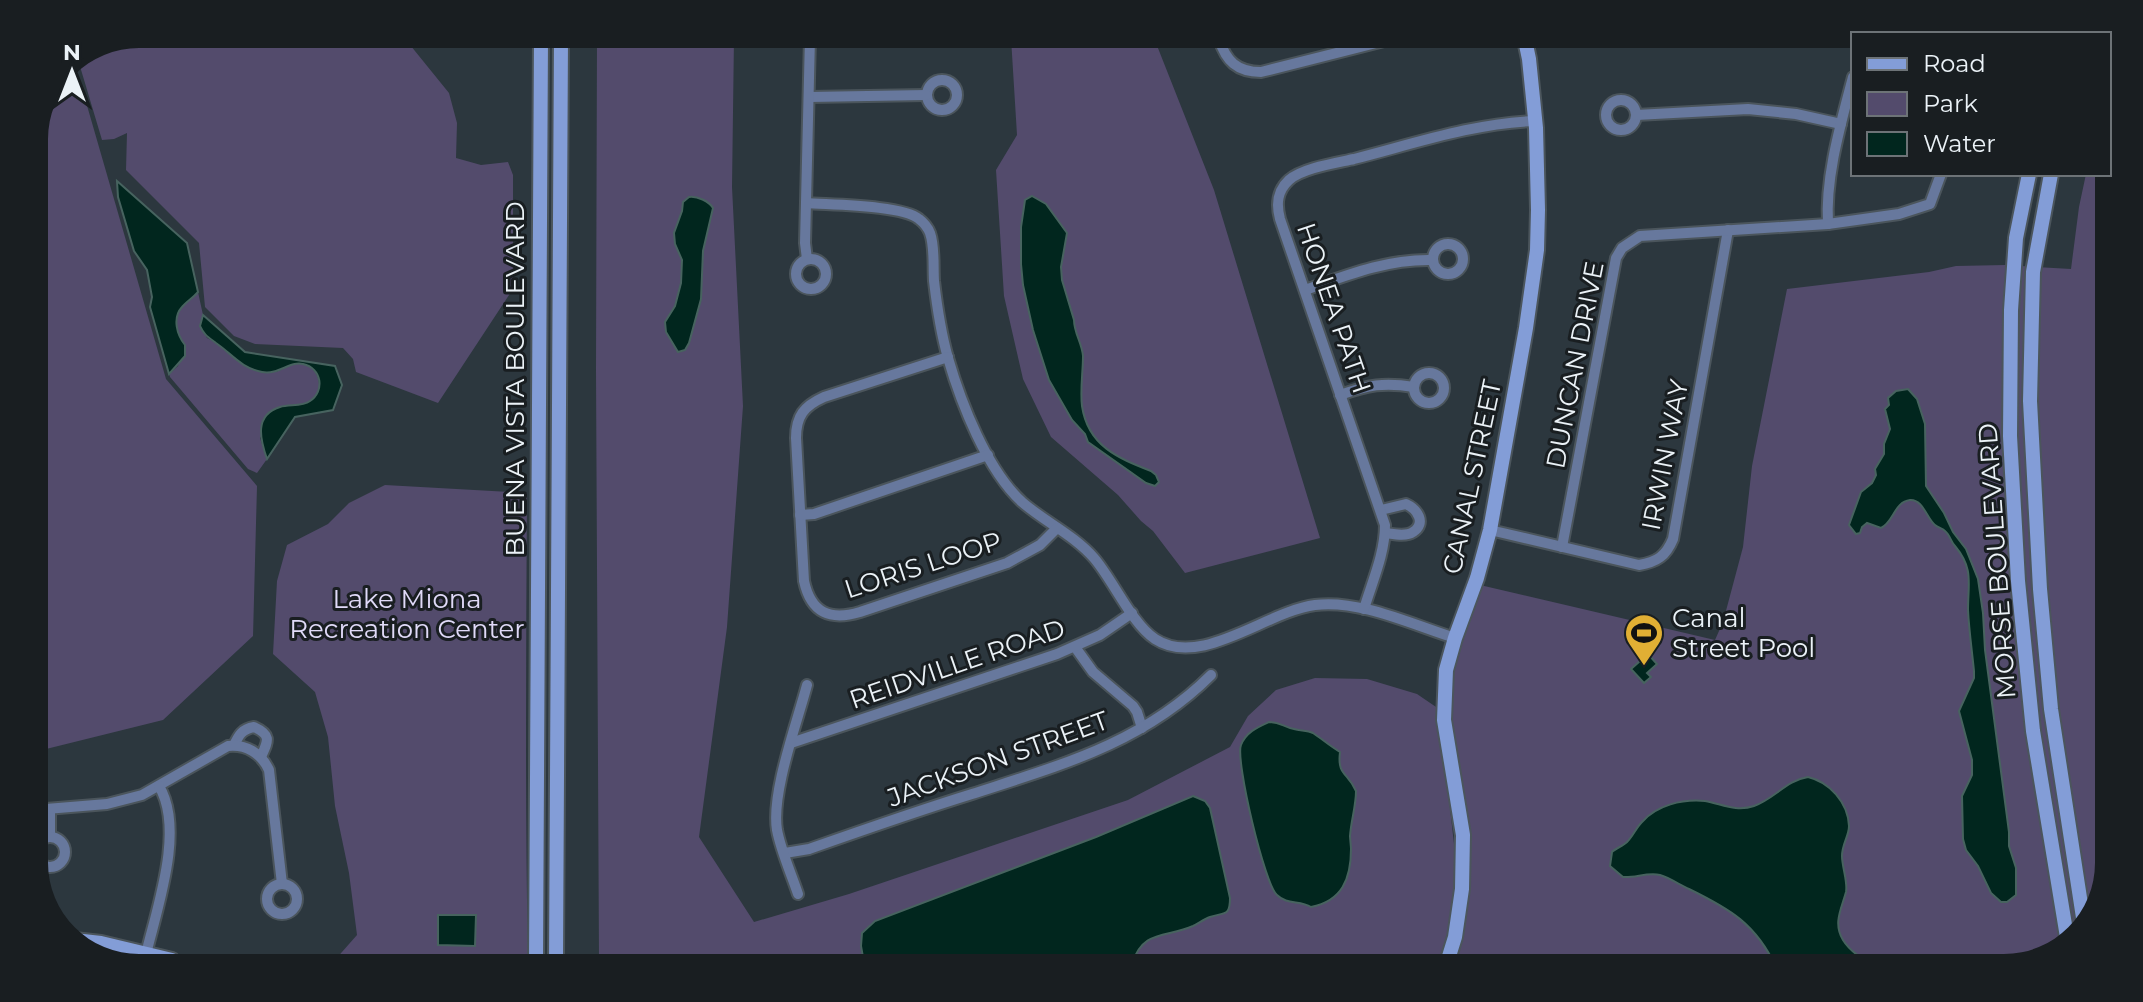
<svg xmlns="http://www.w3.org/2000/svg" width="2143" height="1002" font-family="Montserrat,sans-serif">
	<style>
		.green { fill: #534b6c }
		.water { fill: #01261e; stroke: #47635f; stroke-width: 2 }
		.lines { fill: none; stroke-linecap: round; stroke-linejoin: round }
		.street-casing { stroke: #4b555c; stroke-width: 14 }
		.secondary-casing { stroke: #4b555c; stroke-width: 18 }
		.street { stroke: #67789d; stroke-width: 10 }
		.secondary { stroke: #839dd7; stroke-width: 14 }
		.labels { text-anchor: middle; dominant-baseline: central; stroke-width: 6; stroke-linejoin: round; paint-order: stroke }
		.street-label { font-size: 26px; fill: #ebf2f7; stroke: #191e21 }
		.park-label { font-size: 26px; fill: #e0daf8; stroke: #191e21 }
		.poi-label { font-size: 26px; fill: #ebf2f7; stroke: #191e21; text-anchor: start }
	</style>
	<rect width="100%" height="100%" fill="#2c373e"/>
	<g class="green">
		<path d="M139 34 402 35 449 93 457 123 456 158 481 165 508 162 513 175V289L438 403 356 372 353 359 343 348 255 344 234 336 205 307 199 243 126 170 127 133 114 139 102 140 79 63 76 60Z"/>
		<path d="M597 36 734 37 732 187 743 406 727 627 699 837 754 922 849 894 1128 800 1230 747 1248 716 1276 690 1315 678 1367 679 1417 694 1439 709 1455 853 1468 857C1459 792 1440 720 1455 655 1460 632 1472 608 1480 585L1715 640 1723 622 1743 547 1752 466 1787 289 1929 272 1956 266 2005 265 2071 269 2079 207 2086 174H2108L2101 904 2062 951 2005 968 599 962 596 371Z"/>
		<path d="M1011 38H1154L1214 190 1320 538 1185 573 1153 531 1141 521 1118 495 1051 437 1023 379 1004 296 996 170 1017 135Z"/>
		<path d="M70 62 75 64 166 379 257 486 253 636 163 720 34 752V132L65 64Z"/>
		<path d="M198 292 203 315 200 326 207 338 276 372C282 370 288 365 293 364 315 358 328 387 312 400 304 406 290 406 281 407L260 438 267 459 257 473 248 469 170 377 169 374 178 366 185 345C177 335 172 318 182 307 187 301 193 298 198 292Z"/>
		<path d="M385 485 527 493C526 650 525 806 528 962L334 961 357 935 349 873 335 806 328 737 315 692 273 654 277 581 287 545 328 524 349 503Z"/>
	</g>
	<g class="water">
		<path d="M117 181 187 243 198 292C193 298 187 301 182 307 172 318 177 335 185 345V356L169 374 150 307 152 297 147 270 134 251 118 197Z"/>
		<path d="M1032 196 1046 204 1067 233 1061 267 1062 280 1074 320C1074 333 1082 343 1083 356 1083 372 1080 390 1082 406 1088 446 1118 458 1151 471L1156 475 1159 482 1155 486 1146 483 1088 442 1085 434 1072 420 1049 380 1033 330 1023 285 1021 264V227L1025 200Z"/>
		<path d="M689 197C697 196 709 201 713 208L703 251 701 299 689 343 685 350 678 352 666 332 665 322 675 306 681 283 682 260 675 244 674 233 682 211 683 202Z"/>
		<path d="M203 315 245 352 335 366 342 385 333 410 295 417 267 459C260 439 254 415 280 407 289 404 302 407 310 401 325 391 322 368 303 364 289 361 279 375 262 372 241 368 232 354 216 343 208 337 204 335 200 326Z"/>
		<path d="M1908 389 1917 399 1925 424 1926 486 1944 513 1953 532 1966 549 1978 579 1983 613 1985 650 2009 832V846L2016 868V895L2007 902H2001L1991 893 1978 866 1966 850 1963 839 1962 796 1972 775V760L1959 711 1974 678V671C1972 651 1969 630 1968 610 1968 583 1974 569 1955 546 1951 542 1950 535 1945 531 1943 528 1938 528 1935 525 1927 519 1923 499 1910 500 1894 502 1894 522 1881 528L1867 523 1862 527 1860 533 1856 534 1849 525 1861 492 1872 483 1876 475 1875 469 1884 454V444L1890 429 1885 409 1889 405 1888 398 1896 391Z"/>
		<path d="M1648 654 1657 664 1647 673 1651 677 1644 683 1631 669Z"/>
		<path d="M1269 722C1281 722 1283 727 1294 729 1300 731 1307 730 1313 733 1322 739 1330 746 1340 752 1337 776 1348 772 1356 791 1356 806 1351 821 1350 836 1350 838 1351 847 1351 849 1351 879 1342 901 1311 907 1300 900 1287 905 1277 895 1265 886 1235 760 1241 745 1246 732 1258 727 1269 722Z"/>
		<path d="M1808 777C1829 782 1848 802 1849 826 1849 836 1842 844 1842 856 1842 867 1848 882 1846 892 1841 910 1833 923 1843 940 1851 953 1865 960 1877 967H1776C1756 924 1730 909 1689 889 1680 885 1670 878 1660 875 1648 872 1635 878 1623 877L1610 866 1612 852C1616 848 1623 846 1627 842 1633 836 1636 828 1642 822 1657 805 1682 799 1705 801 1722 804 1736 812 1754 806 1774 799 1787 780 1808 777Z"/>
		<path d="M1193 796 1205 801 1210 808 1230 898C1230 917 1224 912 1210 917 1204 919 1199 923 1193 926 1166 938 1143 929 1132 964L864 963 861 946 862 933 875 921 1096 837Z"/>
		<path d="M438 915H476L475 946 438 945Z"/>
	</g>
	<g class="lines">
		<defs>
			<g id="street">
				<path d="M1219 39C1226 61 1237 72 1261 72L1392 39"/>
				<circle cx="942" cy="95" r="15"/>
				<path d="M809 97 926 95"/>
				<circle cx="1621" cy="115" r="15"/>
				<path d="M1636 115 1748 109 1796 114 1841 124"/>
				<path d="M806 203C831 205 902 205 919 219 923 222 928 228 930 233 935 247 933 266 934 281 937 307 941 333 948 358 961 403 987 470 1022 502 1045 522 1074 535 1094 558 1113 580 1132 624 1155 639 1201 669 1267 611 1315 605 1359 599 1413 625 1455 638"/>
				<path d="M1828 224C1825 177 1841 123 1853 77"/>
				<circle cx="1448" cy="259" r="15"/>
				<circle cx="811" cy="274" r="15"/>
				<path d="M807 259 805 243 810 37"/>
				<path d="M1305 290C1347 275 1387 259 1432 260"/>
				<path d="M948 357 824 397C804 406 796 416 796 438L804 581C811 613 830 621 860 612L1007 563 1040 545 1057 528"/>
				<circle cx="1429" cy="388" r="15"/>
				<path d="M1340 395C1368 385 1384 382 1414 387"/>
				<path d="M1381 510 1406 504C1417 509 1427 523 1413 532 1406 537 1393 534 1385 533"/>
				<path d="M800 515 814 514 988 455"/>
				<path d="M1490 530 1639 565C1657 562 1666 556 1673 539L1728 230"/>
				<path d="M1562 547 1616 258 1622 248 1640 236 1828 224 1899 214 1930 204 1941 174"/>
				<path d="M1364 609C1372 582 1385 554 1385 525L1280 219C1276 204 1277 191 1289 180 1302 168 1336 163 1354 159 1413 144 1474 123 1535 121"/>
				<path d="M1075 647 1093 672 1133 706 1137 712 1142 728"/>
				<path d="M791 743 1057 654 1100 635 1132 613"/>
				<path d="M234 745C239 735 242 729 254 727 272 735 268 741 261 757"/>
				<path d="M50 809V837"/>
				<path d="M34 810 107 804 142 795 228 746C246 744 261 753 269 770L282 884"/>
				<circle cx="50" cy="852" r="15"/>
				<path d="M785 853 809 849C863 830 917 811 972 794 1061 765 1143 743 1211 675"/>
				<circle cx="282" cy="899" r="15"/>
				<path d="M798 894C791 873 781 851 777 830 771 793 797 723 807 685"/>
				<path d="M146 954C157 908 185 829 159 786"/>
			</g>
			<g id="secondary">
				<path d="M2029 174 2016 238 2011 310 2010 436 2018 581 2033 731 2068 943"/>
				<path d="M2051 174 2033 272 2030 401 2040 589 2051 709 2084 924"/>
				<path d="M74 940 101 943 172 960"/>
				<path d="M536 962 541 36"/>
				<path d="M556 962 561 36"/>
				<path d="M1446 966 1455 937 1462 889 1463 835 1444 720 1446 670 1455 638 1477 578 1490 530 1526 328 1537 250 1538 210 1536 128 1529 59 1525 40"/>
			</g>
		</defs>
		<use href="#street" class="street-casing"/>
		<use href="#secondary" class="secondary-casing"/>
		<use href="#street" class="street"/>
		<use href="#secondary" class="secondary"/>
	</g>
	<defs>
		<symbol id="stadium-pin" viewBox="-11 -11 22 30"><path d="M0 17L-7.5 6A9.5 9.5 0 1 1 7.5 6Z" fill="#e1af34" stroke="#191e21"/><path d="M0-5a6.5 5 0 1 0 0 10a6.5 5 0 1 0 0-10ZM-3.5-1.8h7v3.6h-7Z" fill="#111"/></symbol>
	</defs>
	<g fill-rule="evenodd">
		<use href="#stadium-pin" x="1622" y="611" width="44" height="60"/>
	</g>
	<g class="labels">
		<g class="street-label">
			<text transform="translate(1334 308) rotate(71)">HONEA PATH</text>
			<text transform="translate(1575 365) rotate(-79)">DUNCAN DRIVE</text>
			<text transform="translate(515 379) rotate(-90)">BUENA VISTA BOULEVARD</text>
			<text transform="translate(1665 455) rotate(-79)">IRWIN WAY</text>
			<text transform="translate(1472 477) rotate(-78)">CANAL STREET</text>
			<text transform="translate(1997 561) rotate(-94)">MORSE BOULEVARD</text>
			<text transform="translate(923 565) rotate(-18)">LORIS LOOP</text>
			<text transform="translate(957 664) rotate(-19)">REIDVILLE ROAD</text>
			<text transform="translate(998 759) rotate(-20)">JACKSON STREET</text>
		</g>
		<g class="park-label">
			<text x="407" y="599">Lake Miona<tspan x="407" dy="30">Recreation Center</tspan></text>
		</g>
		<g class="poi-label">
			<text x="1672" y="618">Canal<tspan x="1672" dy="30">Street Pool</tspan></text>
		</g>
	</g>
	<path d="M0 0H2143V1002H0ZM139 48H2004A91 91 0 0 1 2095 139V863A91 91 0 0 1 2004 954H139A91 91 0 0 1 48 863V139A91 91 0 0 1 139 48Z" fill="#191e21" fill-rule="evenodd"/>
	<rect x="1851" y="32" width="260" height="144" fill="#191e21" stroke="#6d7377" stroke-width="2"/>
	<rect x="1867" y="58" width="40" height="12" fill="#839dd7" stroke="#6d7377" stroke-width="2"/>
	<text x="1923" y="72" font-size="24" fill="#ebf2f7">Road</text>
	<rect x="1867" y="92" width="40" height="24" fill="#534b6c" stroke="#6d7377" stroke-width="2"/>
	<text x="1923" y="112" font-size="24" fill="#ebf2f7">Park</text>
	<rect x="1867" y="132" width="40" height="24" fill="#01261e" stroke="#6d7377" stroke-width="2"/>
	<text x="1923" y="152" font-size="24" fill="#ebf2f7">Water</text>
	<g transform="translate(72 72)" stroke="#191e21" stroke-width="6" paint-order="stroke">
	<path d="M0-6L14 30L0 20L-14 30Z" fill="#ebf2f7"/>
	<text y="-12" font-size="22" font-weight="bold" text-anchor="middle" fill="#ebf2f7">N</text>
	</g>
</svg>
